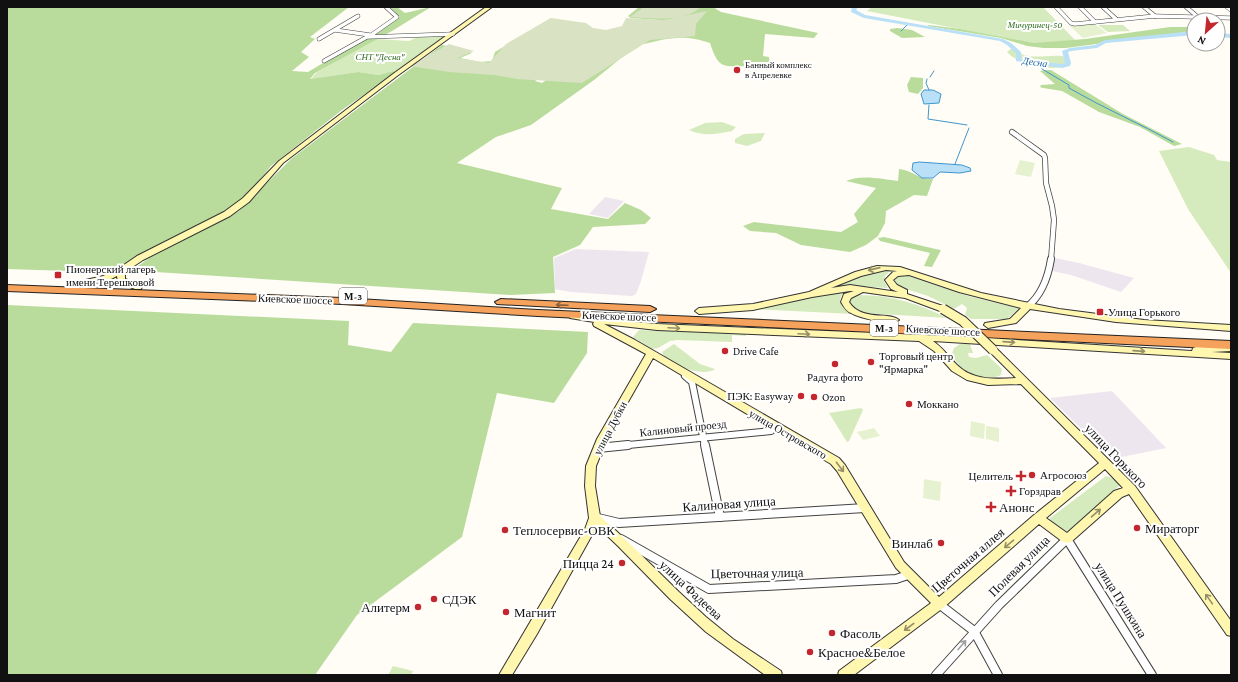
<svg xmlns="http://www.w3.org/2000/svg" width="1238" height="682" font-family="'Crimson Pro',serif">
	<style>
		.industrial { fill: #eee6ef }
		.green { fill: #d5ebbd }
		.forest { fill: #b9dc9c }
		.cemetery { fill: #d9e3c4 }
		.pitch { fill: #e6f2cf }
		.water { fill: #b9e0f7; stroke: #3f96cf }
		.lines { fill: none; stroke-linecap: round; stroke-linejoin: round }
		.stream { stroke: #3f96cf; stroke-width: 1 }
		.river { fill: #b9e0f7; fill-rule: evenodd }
		.street-far3-casing { stroke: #444; stroke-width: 4.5 }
		.street-far2-casing { stroke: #444; stroke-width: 6 }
		.street-far1-casing { stroke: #444; stroke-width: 8 }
		.street-casing { stroke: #444; stroke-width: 10 }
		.secondary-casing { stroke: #333; stroke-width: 2 }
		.highway-casing { stroke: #222; stroke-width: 2 }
		.street-far3 { stroke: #fff; stroke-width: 3.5 }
		.street-far2 { stroke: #fff; stroke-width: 4.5 }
		.street-far1 { stroke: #fff; stroke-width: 6 }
		.street { stroke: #fff; stroke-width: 8 }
		.secondary { fill: #fff6b0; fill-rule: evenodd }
		.highway { fill: #f5a25d; fill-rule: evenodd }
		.secondary-bridge-casing { stroke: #333; stroke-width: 11; stroke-linecap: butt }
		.secondary-bridge { stroke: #fff6b0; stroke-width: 9 }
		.oneway { stroke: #948f68 }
		.oneway2 { stroke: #8e613b }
		.oneway3 { stroke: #a0a0a0 }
		.poi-dot { fill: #c4262e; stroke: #fff; stroke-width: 1.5 }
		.labels { text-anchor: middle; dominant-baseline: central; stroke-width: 4; stroke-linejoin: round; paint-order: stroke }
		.far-park-label { font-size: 9px; font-style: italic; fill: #2f6b1f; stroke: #fff }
		.far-poi-label { font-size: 9px; fill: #111; stroke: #fff; text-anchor: start }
		.far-water-label { font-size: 10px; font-style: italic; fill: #1768a6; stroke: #fff }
		.shield { fill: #fff; stroke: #585858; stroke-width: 1 }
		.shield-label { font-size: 10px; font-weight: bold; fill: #111 }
		.poi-label { font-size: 11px; fill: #111; stroke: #fff; text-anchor: start }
		.street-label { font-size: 11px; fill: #111; stroke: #fff }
		.near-street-label { font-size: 13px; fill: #111; stroke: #fff }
		.near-poi-label { font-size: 13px; fill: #111; stroke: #fff; text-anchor: start }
	</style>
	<rect width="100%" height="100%" fill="#fffdf5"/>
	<g class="industrial">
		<path d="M605 197 624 201 608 218 589 214Z"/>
		<path d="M576 249 649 252 641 281 636 294 632 296 570 292 555 289 554 258Z"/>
		<path d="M1055 258 1079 263 1134 278 1121 292 1071 275 1052 271Z"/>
		<path d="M1112 391 1166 448 1112 459 1050 398Z"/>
	</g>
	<g class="green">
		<path d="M872 7H1043L1075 40 1036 44 867 11Z"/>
		<path d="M1098 25H1123L1130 31 1108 32Z"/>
		<path d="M441 35 448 36 397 71 379 75 358 72 311 79 317 72 376 39 409 41 417 37Z"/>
		<path d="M1012 48C1028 62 1044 54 1063 56L1067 65C1053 73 1017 64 1007 52Z"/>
		<path d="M722 122 736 127 732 131C716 134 704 137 689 130L705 123Z"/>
		<path d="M765 133 761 141 747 146 735 143V139L744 134Z"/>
		<path d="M1189 147 1214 155 1217 160 1231 162V273L1188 209 1159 151Z"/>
		<path d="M884 269 899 270 889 272 885 276 884 281 888 288 855 286 833 288 866 274Z"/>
		<path d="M905 275 968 296 1019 308 1007 319H971L965 315 967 308 962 304 954 309 928 296 899 287 893 281C895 276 900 276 905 275Z"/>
		<path d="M846 291 841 296 840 302 844 308 853 314 751 309Z"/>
		<path d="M854 295C888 294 918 303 947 318L865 313C857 311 850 309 849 300Z"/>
		<path d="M639 330 746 334V336L732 335V342L677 340 670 341 658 348 652 349 633 337Z"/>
		<path d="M674 344 700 364 715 369C704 378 666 365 662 352Z"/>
		<path d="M960 344H970L973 353H968L969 357 976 358 987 355 1002 369 1001 375C983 383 958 372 952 353L954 348Z"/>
		<path d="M861 408 863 410 849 441 847 442 829 413Z"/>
		<path d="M1106 476 1116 479 1120 485 1070 530 1063 532 1049 522 1050 518Z"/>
		<path d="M393 666 413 671 411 675H388Z"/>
	</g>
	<g class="forest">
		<path d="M7 7H349L310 37 315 39 301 52 309 57 292 71 308 72 400 17 390 7H397L405 13 431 7 392 31 315 73 310 79 358 72 379 75 394 71 395 73 342 110 271 166 243 200 225 213 122 265 100 272 7 269Z"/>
		<path d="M639 7H713L721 12 818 33 814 38 765 34 763 56 769 57 770 64H752L751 66C724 66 719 71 710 43 683 33 665 39 639 45L666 23 658 20 631 18 628 16Z"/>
		<path d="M551 18 568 55 535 81 542 83 552 76 631 50 594 80 531 125 496 137 457 163 562 188 551 209 608 219 625 203 641 210 651 218 645 224 593 227 580 245 553 257 555 293 510 295 140 271 138 266 158 252 239 211 291 159 442 45 462 49 472 53 460 58 480 62 492 61 495 52Z"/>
		<path d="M929 25 960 29 1034 43 1085 39 1170 27H1194V31L1066 48H1044L1027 46 1001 38 928 26Z"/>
		<path d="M897 28 912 30 925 37 902 38 890 31V29Z"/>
		<path d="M1046 70H1051L1123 114 1182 144 1174 146 1140 127 1099 112 1062 91 1043 88 1040 87 1041 85 1055 84 1040 71Z"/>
		<path d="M911 77 923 78V88L918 94 909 92 907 85Z"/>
		<path d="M899 169C915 171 916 179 933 179L927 196 914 195 886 211 885 223 878 236 866 245 850 252 801 245 776 233 750 231 743 226 754 222 841 232 858 222 854 214 876 188 846 181C861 174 883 179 898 181Z"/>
		<path d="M884 237 940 250H941L932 267 924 266 930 253 880 241 878 238Z"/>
		<path d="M7 305 349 321 348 345 391 352 413 323 588 332 587 353 554 403 497 393 462 537 357 615 315 675H7Z"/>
	</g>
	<g class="cemetery">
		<path d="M644 7H701C683 23 652 18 630 17Z"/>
		<path d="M707 11 696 24 695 36 650 40 582 83 517 79 495 75 449 72 410 66 449 44 474 51 457 58 489 63 506 44 551 18 586 23 593 28 606 30 622 26 626 18 664 20Z"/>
	</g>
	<g class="pitch">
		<path d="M1093 23 1107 33 1083 38 1070 26Z"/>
		<path d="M1020 160 1035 163 1031 177 1015 174Z"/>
		<path d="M971 421 985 424 984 439 970 436Z"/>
		<path d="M986 426 999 428V442L986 439Z"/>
		<path d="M874 428 880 436 863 440 857 432Z"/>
		<path d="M924 479 941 482 940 501 923 498Z"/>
	</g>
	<g class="water">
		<path d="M924 90H933L941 94 939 103 924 104 921 94Z"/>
		<path d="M919 162 962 165 970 168 971 171 960 173 940 172 933 178H922L912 170 913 163Z"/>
	</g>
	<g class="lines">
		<g class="stream">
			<path d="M901 31 908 24"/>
			<path d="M1040 62 1042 69 1069 85V88C1103 108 1139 123 1173 142"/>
			<path d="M930 77 934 71"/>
			<path d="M927 79 926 83 929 90"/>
			<path d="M929 105 928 119 967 125"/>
			<path d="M955 164 969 128"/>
		</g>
		<g class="river">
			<path d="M852 7H858L856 10 865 15 1003 39 1011 43 1021 52V59L1062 64 1065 63 1062 51 1070 48 1095 45 1105 40 1194 31V35L1106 43 1097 48 1071 51 1068 52 1071 63 1070 66 1062 68 1016 61V53L1007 45 1000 41 864 18 851 12Z"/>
			<path d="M1218 33 1231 34V38L1218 37Z"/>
		</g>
		<defs>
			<g id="street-far3">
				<path d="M1056 7 1071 23 1075 24 1155 16 1231 18"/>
				<path d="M1080 7 1095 22"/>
				<path d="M1103 7 1116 19"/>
				<path d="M1144 7 1155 16"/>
				<path d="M1186 7 1198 17"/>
				<path d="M1227 7 1231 10"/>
				<path d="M335 30 370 35"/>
				<path d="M370 36 397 17 386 7"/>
				<path d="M319 39 358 16"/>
				<path d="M324 61 367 37 453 34"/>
			</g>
			<path id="street-far2" d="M1012 132 1044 155 1045 158 1046 183 1052 206 1054 220 1051 260"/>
			<g id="street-far1">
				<path d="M1027 307C1042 295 1048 278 1051 259"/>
				<path d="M685 376 692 382 705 446"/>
				<path d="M618 446 771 431"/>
			</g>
			<g id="street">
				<path d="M705 445 720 517"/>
				<path d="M598 448 628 445"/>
				<path d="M598 518 619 523 865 508"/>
				<path d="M621 539 709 589 896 579 908 575"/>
				<path d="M939 604 974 631 998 675"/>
				<path d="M936 675 999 605 1067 539 1152 675"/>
			</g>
			<g id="secondary">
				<path d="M486 7H492L397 76 283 163 249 202 230 216 143 260 125 272V279L141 285 142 287 141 289H135L118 282 117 276 109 280 80 286 76 284 77 282 103 276 118 269 137 256 224 212 243 198 279 161 393 74Z"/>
				<path d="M877 266 900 267 981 293 1059 309 1144 320 1231 325V331L1116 322 1030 309 1016 323 988 328 984 325 985 323 1010 319 1021 308 959 292 909 275 898 276 893 280 897 285 907 290V294L946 307 947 309 946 311H940L905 298 863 292 851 298 849 302C862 322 889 311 899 320 893 326 859 318 851 313 846 311 844 307 841 302L844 294 854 291H850L812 297 753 310 699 314 695 311 699 308 753 304 809 292 855 272ZM886 270 897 271 893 272 885 280 891 289 898 292 850 285 831 288 861 276Z"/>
				<path d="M573 313 612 320 657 324 970 337 1192 351 1193 348 1196 347 1231 345V351L1212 352 1231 353V359L933 341C943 348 949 357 957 365 973 381 995 379 1016 378L988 350 993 347 996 348 1135 486 1231 621V636L1227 635 1129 494 1122 497 1071 542 1067 543 1063 542 1039 524 943 608 854 675H838L839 671 931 603 896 568 837 471 831 464 653 358 607 439 596 466 595 486 600 516 626 540 679 592 706 617 733 639 781 671 782 675H765L706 632 670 599 618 546 597 526 537 634 512 675H499L585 529 589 518 585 486 586 466 597 439 646 354 594 326 593 324 594 322 570 318 569 316ZM604 324 657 330 919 341 934 351 952 371 967 380 988 385 1021 384 1099 463 1034 515 939 597 904 562 845 465 839 458 635 340ZM1105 469 1123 488 1114 491 1067 533 1046 518Z"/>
			</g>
			<g id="highway">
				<path d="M7 285 342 298 538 310 1231 341V349L538 316 342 304 7 291Z"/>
				<path d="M501 299 650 306 656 309 650 312 497 304 495 302Z"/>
			</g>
		</defs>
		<use href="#street-far3" class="street-far3-casing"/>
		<use href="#street-far2" class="street-far2-casing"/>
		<use href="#street-far1" class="street-far1-casing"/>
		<use href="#street" class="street-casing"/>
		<use href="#secondary" class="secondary-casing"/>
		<use href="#highway" class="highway-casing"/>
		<use href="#street-far3" class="street-far3"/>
		<use href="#street-far2" class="street-far2"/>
		<use href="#street-far1" class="street-far1"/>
		<use href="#street" class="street"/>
		<use href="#secondary" class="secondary"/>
		<use href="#highway" class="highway"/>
		<defs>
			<path id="secondary-bridge" d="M943 309 963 321 993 350"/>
		</defs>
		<use href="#secondary-bridge" class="secondary-bridge-casing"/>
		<use href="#secondary-bridge" class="secondary-bridge"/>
	</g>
	<defs><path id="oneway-shaft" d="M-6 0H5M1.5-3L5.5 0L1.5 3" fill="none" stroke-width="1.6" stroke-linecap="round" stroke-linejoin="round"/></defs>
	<g class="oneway">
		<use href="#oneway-shaft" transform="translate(874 269) rotate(167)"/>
		<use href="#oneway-shaft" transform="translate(674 328) rotate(3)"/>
		<use href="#oneway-shaft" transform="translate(804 334) rotate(3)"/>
		<use href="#oneway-shaft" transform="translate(1009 342) rotate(4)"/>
		<use href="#oneway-shaft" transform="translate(1139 351) rotate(4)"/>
		<use href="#oneway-shaft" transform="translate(840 467) rotate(53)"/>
		<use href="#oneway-shaft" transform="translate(1096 513) rotate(-41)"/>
		<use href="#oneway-shaft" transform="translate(1009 544) rotate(140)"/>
		<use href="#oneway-shaft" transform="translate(1209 599) rotate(-125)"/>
		<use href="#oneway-shaft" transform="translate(909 627) rotate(143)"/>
	</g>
	<use class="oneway2" href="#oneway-shaft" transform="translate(562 305) rotate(-178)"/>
	<use class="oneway3" href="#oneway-shaft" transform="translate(962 645) rotate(-49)"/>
	<g class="poi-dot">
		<circle cx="737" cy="70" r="4"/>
		<rect x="54" y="271" width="8" height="8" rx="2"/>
		<rect x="1096" y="308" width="8" height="8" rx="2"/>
		<circle cx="725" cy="351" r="4"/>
		<circle cx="871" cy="362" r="4"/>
		<circle cx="835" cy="364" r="4"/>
		<circle cx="801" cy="396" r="4"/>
		<circle cx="814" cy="397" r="4"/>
		<circle cx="909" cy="404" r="4"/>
		<circle cx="1032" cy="475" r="4"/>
		<path d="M1019 470h4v4h4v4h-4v4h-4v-4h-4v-4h4z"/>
		<path d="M1009 485h4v4h4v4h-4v4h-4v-4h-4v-4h4z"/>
		<path d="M989 501h4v4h4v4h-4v4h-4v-4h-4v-4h4z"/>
		<circle cx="1137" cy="528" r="4"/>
		<circle cx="505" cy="530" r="4"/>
		<circle cx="941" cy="543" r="4"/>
		<circle cx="622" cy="563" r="4"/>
		<circle cx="434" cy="599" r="4"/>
		<circle cx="418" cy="607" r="4"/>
		<circle cx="506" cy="612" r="4"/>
		<circle cx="832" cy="633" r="4"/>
		<circle cx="810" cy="652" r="4"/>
	</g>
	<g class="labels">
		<g class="far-park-label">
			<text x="1035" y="25">Мичуринец-50</text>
			<text x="380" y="57">СНТ "Десна"</text>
		</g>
		<g class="far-poi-label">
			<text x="745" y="65">Банный комплекс<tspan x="745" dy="10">в Апрелевке</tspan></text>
		</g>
		<g class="far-water-label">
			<text transform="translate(1035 62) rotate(8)">Десна</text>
		</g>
		<g class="shield">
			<rect x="339" y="288" width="28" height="16" rx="3"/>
			<rect x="870" y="320" width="28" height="16" rx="3"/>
		</g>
		<g class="shield-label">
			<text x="353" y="296">М-3</text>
			<text x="884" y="328">М-3</text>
		</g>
		<g class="poi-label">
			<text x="66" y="269">Пионерский лагерь<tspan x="66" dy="13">имени Терешковой</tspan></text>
			<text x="1108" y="312">Улица Горького</text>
			<text x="733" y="351">Drive Cafe</text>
			<text x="879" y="356">Торговый центр<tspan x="879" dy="13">"Ярмарка"</tspan></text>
			<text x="835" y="377" text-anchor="middle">Радуга фото</text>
			<text x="793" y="396" text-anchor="end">ПЭК: Easyway</text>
			<text x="822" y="397">Ozon</text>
			<text x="917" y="404">Моккано</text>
			<text x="1040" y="475">Агросоюз</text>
			<text x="1013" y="476" text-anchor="end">Целитель</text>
			<text x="1019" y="491">Горздрав</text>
		</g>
		<g class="street-label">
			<text transform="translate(295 299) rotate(2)">Киевское шоссе</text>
			<text transform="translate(619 316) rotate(2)">Киевское шоссе</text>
			<text transform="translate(943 330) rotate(3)">Киевское шоссе</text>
			<text transform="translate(610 428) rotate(-62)">улица Дубки</text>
			<text transform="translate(683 428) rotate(-6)">Калиновый проезд</text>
			<text transform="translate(788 434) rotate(30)">улица Островского</text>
		</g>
		<g class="near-street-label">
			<text transform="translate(1116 456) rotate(46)">улица Горького</text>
			<text transform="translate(729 504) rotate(-4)">Калиновая улица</text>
			<text transform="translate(968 560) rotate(-41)">Цветочная аллея</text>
			<text transform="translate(1019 566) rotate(-45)">Полевая улица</text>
			<text transform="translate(757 573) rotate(-1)">Цветочная улица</text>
			<text transform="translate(691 590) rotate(43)">улица Фадеева</text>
			<text transform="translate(1121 600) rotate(58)">улица Пушкина</text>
		</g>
		<g class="near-poi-label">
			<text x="999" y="507">Анонс</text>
			<text x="1145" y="528">Мираторг</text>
			<text x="513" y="530">Теплосервис-ОВК</text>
			<text x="933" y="543" text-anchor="end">Винлаб</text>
			<text x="614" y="563" text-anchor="end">Пицца 24</text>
			<text x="442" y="599">СДЭК</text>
			<text x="410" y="607" text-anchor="end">Алитерм</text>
			<text x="514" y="612">Магнит</text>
			<text x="840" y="633">Фасоль</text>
			<text x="818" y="652">Красное&amp;Белое</text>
		</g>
	</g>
	<rect width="1238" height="682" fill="none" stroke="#111111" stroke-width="16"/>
	<g transform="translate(1206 32) rotate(207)"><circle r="19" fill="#ffffff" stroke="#a0a0a0"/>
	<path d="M0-3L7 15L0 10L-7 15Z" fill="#c4262e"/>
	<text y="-6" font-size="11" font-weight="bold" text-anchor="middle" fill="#111111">N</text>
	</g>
</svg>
